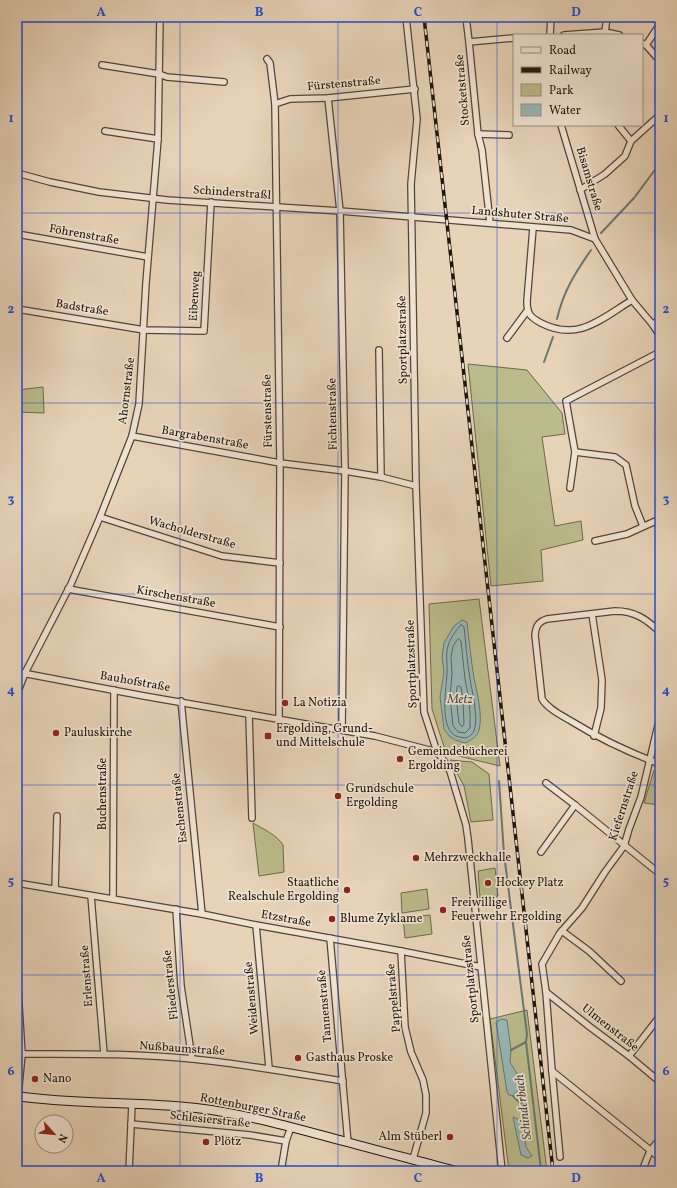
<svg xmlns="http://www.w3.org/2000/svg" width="677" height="1188" font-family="Vollkorn,serif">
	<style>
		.green { fill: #bbbb8b; stroke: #6e684c }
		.water { fill: #98b7b6; stroke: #687772 }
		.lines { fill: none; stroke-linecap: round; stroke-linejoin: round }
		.shore { stroke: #5c6661; stroke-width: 1 }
		.stream { stroke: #687772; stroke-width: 2 }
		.street-casing { stroke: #524537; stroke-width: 8 }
		.secondary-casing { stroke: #20160c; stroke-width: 10 }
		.street { stroke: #efe2d1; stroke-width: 5.5 }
		.secondary { stroke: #efe2d1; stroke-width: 8 }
		.rail-casing { stroke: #20160c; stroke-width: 3.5 }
		.rail { stroke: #efe2d1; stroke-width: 2; stroke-dasharray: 6; stroke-linecap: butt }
		.grid { fill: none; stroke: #1d4ed8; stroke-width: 1; stroke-opacity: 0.55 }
		.poi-dot { fill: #8f2418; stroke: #efe2d1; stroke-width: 1.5 }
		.labels { text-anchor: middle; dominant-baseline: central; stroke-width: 3.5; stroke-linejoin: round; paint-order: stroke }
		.street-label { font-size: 12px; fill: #20160c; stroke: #efe2d1 }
		.poi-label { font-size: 12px; fill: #20160c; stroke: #efe2d1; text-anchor: start }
		.water-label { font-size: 13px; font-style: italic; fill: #4a4e48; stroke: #efe2d1 }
		.neatline { fill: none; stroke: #1d4ed8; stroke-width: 1.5 }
		.grid-label { font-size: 13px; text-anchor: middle; font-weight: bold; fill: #1d4ed8 }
	</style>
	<rect width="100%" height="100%" fill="#e7d3b8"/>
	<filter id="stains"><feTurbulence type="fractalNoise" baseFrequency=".005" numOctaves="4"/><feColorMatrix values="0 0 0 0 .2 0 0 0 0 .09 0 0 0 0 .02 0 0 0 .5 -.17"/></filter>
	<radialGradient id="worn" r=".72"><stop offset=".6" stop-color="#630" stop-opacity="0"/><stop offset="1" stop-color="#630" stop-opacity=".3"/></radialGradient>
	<g class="green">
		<path d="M468 364 527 370 562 413 565 434 542 437 555 526 581 521 583 540 541 550 543 581 491 586Z"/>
		<path d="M43 387 44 413 17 412V390Z"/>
		<path d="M479 599 500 766 446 753 432 709 429 604Z"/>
		<path d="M450 760 472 762 489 774 493 820 471 822 464 786Z"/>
		<path d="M654 770 660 772V805L644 803Z"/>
		<path d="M253 823C263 829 277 835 283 845L284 872 259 876Z"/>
		<path d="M495 868 498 896 480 898 478 871Z"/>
		<path d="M427 889 429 909 402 913 401 893Z"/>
		<path d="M430 915 432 934 405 938 403 918Z"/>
		<path d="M527 1010 547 1171H509L490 1019Z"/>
	</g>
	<g class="water">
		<path d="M462 620 467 622C469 640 471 660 474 678 477 693 483 715 479 730 477 737 471 740 465 743L455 740 449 736 444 729 440 697 444 672 442 657 444 643 454 626Z"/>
		<path d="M501 1019 507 1020 511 1050 510 1062 517 1074 518 1090 513 1096 509 1095 507 1092 496 1022Z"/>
		<path d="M513 1117 522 1121 526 1147 532 1156 528 1158 521 1155Z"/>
	</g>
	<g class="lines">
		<g class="shore">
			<path d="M461 625 464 627C466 644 467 662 470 679 472 692 479 718 474 731 472 735 469 737 465 738 460 737 455 737 451 732 441 720 446 689 447 674 448 664 445 656 448 646 450 639 456 630 461 625Z"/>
			<path d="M459 639 461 641 465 679 469 699 470 714V728L465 733 458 732 453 726 450 697 452 673 451 657 453 646 457 640Z"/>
			<path d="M459 686 461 687 463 700 464 724 462 727 459 723 456 697 457 687Z"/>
		</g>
		<g class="stream">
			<path d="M601 233 634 198 660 163"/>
			<path d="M557 319C563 292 575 273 591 250"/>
			<path d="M544 362 553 337"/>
			<path d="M499 781 504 854 527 1034 526 1042 511 1050"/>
			<path d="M526 1042 541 1170"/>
			<path d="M513 1096 524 1107 522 1121"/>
		</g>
		<defs>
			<g id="street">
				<path d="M406 17 417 119 411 184 416 486 424 712 437 752 442 758 450 771 466 825 468 839 502 1171"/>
				<path d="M466 17 469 42"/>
				<path d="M605 32 607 17"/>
				<path d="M550 35 551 17"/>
				<path d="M564 35 605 32 619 35"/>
				<path d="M642 43 646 45 660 61"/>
				<path d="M646 45 660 24"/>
				<path d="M267 59 270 63 275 104 280 463 279 719"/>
				<path d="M102 65 159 74 167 77 224 82"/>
				<path d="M328 98 340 211 345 471 342 730"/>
				<path d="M275 104 290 99 328 98 415 89"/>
				<path d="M561 125 595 239"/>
				<path d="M618 125 631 141"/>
				<path d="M105 131 158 139"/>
				<path d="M478 134 509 135"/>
				<path d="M17 173 50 182 99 192 167 200 340 211 571 230 595 239 632 300 653 325 660 336"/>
				<path d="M580 190 605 174 625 156 631 141 660 115"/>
				<path d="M490 223 482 150 478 134 469 42 514 38"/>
				<path d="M533 228 527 301C527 314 530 317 541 323 578 342 601 319 632 300"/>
				<path d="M17 234 148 257"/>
				<path d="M17 309 144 330 204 331 211 202"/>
				<path d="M653 325 660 318"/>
				<path d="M507 338 527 311"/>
				<path d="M379 350 381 477"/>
				<path d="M132 436 280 463 345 471 381 477 416 486"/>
				<path d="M575 452 566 401 660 352"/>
				<path d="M570 488 575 452 615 457 626 465 635 506 643 526"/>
				<path d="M100 517 222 556 280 563"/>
				<path d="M595 541 627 534 660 519"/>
				<path d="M68 589 280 627"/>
				<path d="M592 614 602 680 601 708 594 736"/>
				<path d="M660 632C646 619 635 611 615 611L547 619C538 622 536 626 535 635L542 699C548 709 561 715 571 721 600 739 628 752 660 764"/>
				<path d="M17 672 144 696 375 736 437 752"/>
				<path d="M17 694 25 673 71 584 100 517 132 436 139 404 146 283 158 139 160 17"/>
				<path d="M181 701 202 914"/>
				<path d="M249 714 252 818"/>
				<path d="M546 783 575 805 660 874"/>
				<path d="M541 852 575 805"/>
				<path d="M17 883 202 914 256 925 401 951 481 967"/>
				<path d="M55 889 57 816"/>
				<path d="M91 896 104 1054"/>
				<path d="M113 899 114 690"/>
				<path d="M176 909 181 986 192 1059"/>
				<path d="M256 925 269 1068"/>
				<path d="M562 931 589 951 621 981"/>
				<path d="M330 938 348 1143"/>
				<path d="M401 951 405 1027 411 1052 423 1080 426 1095V1113L413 1159"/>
				<path d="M17 972 22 1054 17 1107"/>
				<path d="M546 992 590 1027 629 1056 660 1082"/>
				<path d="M17 1054C75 1054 136 1053 193 1059 243 1064 293 1073 343 1081"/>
				<path d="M629 1056 660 1016"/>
				<path d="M552 1071 660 1158"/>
				<path d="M131 1124 250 1135 286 1141"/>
				<path d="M560 1157 552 1071 546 992 542 964 560 933 582 908 605 872 624 846 629 829 641 797 660 717"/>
				<path d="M129 1171 132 1104"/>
				<path d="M281 1171 286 1141 291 1127"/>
				<path d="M642 1171 650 1151 660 1139"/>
			</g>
			<path id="secondary" d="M17 1096C76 1105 136 1101 196 1108 247 1114 297 1129 347 1142 383 1152 419 1161 456 1171"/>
		</defs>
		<use href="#street" class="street-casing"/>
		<use href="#secondary" class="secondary-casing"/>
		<use href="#street" class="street"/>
		<use href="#secondary" class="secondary"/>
		<defs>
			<path id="rail" d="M424 17 553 1171"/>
		</defs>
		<use href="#rail" class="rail-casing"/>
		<use href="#rail" class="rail"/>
	</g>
	<path class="grid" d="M180 17V1171M338 17V1171M497 17V1171M17 213H660M17 403H660M17 594H660M17 785H660M17 975H660"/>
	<g class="poi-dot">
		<circle cx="285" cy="703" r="4"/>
		<circle cx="56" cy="733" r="4"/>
		<rect x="264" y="732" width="8" height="8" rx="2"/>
		<circle cx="400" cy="759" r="4"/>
		<circle cx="338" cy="796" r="4"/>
		<circle cx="416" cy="858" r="4"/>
		<circle cx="488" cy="883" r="4"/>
		<circle cx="347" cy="890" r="4"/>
		<circle cx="443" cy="910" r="4"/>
		<circle cx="332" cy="919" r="4"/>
		<circle cx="298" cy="1058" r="4"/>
		<circle cx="35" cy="1079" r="4"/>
		<circle cx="450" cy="1137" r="4"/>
		<circle cx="206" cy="1142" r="4"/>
	</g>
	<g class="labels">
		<g class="street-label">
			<text transform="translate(344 84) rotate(-5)">Fürstenstraße</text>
			<text transform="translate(463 90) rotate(-95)">Stocketstraße</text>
			<text transform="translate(589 179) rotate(73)">Bisamstraße</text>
			<text transform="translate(232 193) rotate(4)">Schinderstraßl</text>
			<text transform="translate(520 215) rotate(5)">Landshuter Straße</text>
			<text transform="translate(84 235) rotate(10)">Föhrenstraße</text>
			<text transform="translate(195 296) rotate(-87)">Eibenweg</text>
			<text transform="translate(82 308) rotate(9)">Badstraße</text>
			<text transform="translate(403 340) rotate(-91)">Sportplatzstraße</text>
			<text transform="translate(127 391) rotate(-83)">Ahornstraße</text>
			<text transform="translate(268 411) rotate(-91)">Fürstenstraße</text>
			<text transform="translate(333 414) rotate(-91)">Fichtenstraße</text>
			<text transform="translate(205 438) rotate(10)">Bargrabenstraße</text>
			<text transform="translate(192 533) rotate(16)">Wacholderstraße</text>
			<text transform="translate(176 597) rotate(10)">Kirschenstraße</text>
			<text transform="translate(412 664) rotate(-92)">Sportplatzstraße</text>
			<text transform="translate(135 682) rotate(10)">Bauhofstraße</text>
			<text transform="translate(103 794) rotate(-90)">Buchenstraße</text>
			<text transform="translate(624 806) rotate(-72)">Kiefernstraße</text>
			<text transform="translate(180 808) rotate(-96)">Eschenstraße</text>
			<text transform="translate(286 919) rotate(10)">Etzstraße</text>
			<text transform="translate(87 976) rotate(-94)">Erlenstraße</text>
			<text transform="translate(471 979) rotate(-96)">Sportplatzstraße</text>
			<text transform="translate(171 985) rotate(-96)">Fliederstraße</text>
			<text transform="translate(252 998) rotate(-95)">Weidenstraße</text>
			<text transform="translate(394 998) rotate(-95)">Pappelstraße</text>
			<text transform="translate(325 1006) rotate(-95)">Tannenstraße</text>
			<text transform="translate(610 1028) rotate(38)">Ulmenstraße</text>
			<text transform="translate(182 1049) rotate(4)">Nußbaumstraße</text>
			<text transform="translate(253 1108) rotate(11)">Rottenburger Straße</text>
			<text transform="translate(210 1120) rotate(6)">Schlesierstraße</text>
		</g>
		<g class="poi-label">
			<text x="293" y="703">La Notizia</text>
			<text x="276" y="729">Ergolding, Grund-<tspan x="276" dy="14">und Mittelschule</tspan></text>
			<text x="64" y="733">Pauluskirche</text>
			<text x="408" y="752">Gemeindebücherei<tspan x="408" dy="14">Ergolding</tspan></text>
			<text x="346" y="789">Grundschule<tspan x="346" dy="14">Ergolding</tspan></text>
			<text x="424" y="858">Mehrzweckhalle</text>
			<text x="339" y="883" text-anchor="end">Staatliche<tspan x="339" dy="14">Realschule Ergolding</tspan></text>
			<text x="496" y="883">Hockey Platz</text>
			<text x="451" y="903">Freiwillige<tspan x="451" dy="14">Feuerwehr Ergolding</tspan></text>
			<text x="340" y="919">Blume Zyklame</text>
			<text x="306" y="1058">Gasthaus Proske</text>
			<text x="43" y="1079">Nano</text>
			<text x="442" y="1137" text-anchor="end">Alm Stüberl</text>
			<text x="214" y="1142">Plötz</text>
		</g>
		<g class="water-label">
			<text x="460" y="700">Metz</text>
			<text transform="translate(524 1107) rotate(-97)">Schinderbach</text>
		</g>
	</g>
	<rect width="677" height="1188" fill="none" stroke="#e7d3b8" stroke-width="44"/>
	<rect x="513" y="34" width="130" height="92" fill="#efe2d1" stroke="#9c9082"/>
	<rect x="521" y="47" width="20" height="6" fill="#efe2d1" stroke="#9c9082"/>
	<text x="549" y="54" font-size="12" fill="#20160c">Road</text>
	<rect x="521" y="67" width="20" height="6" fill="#20160c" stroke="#9c9082"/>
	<text x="549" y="74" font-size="12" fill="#20160c">Railway</text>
	<rect x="521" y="84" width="20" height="12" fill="#bbbb8b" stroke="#9c9082"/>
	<text x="549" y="94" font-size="12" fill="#20160c">Park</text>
	<rect x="521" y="104" width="20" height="12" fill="#98b7b6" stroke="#9c9082"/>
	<text x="549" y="114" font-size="12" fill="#20160c">Water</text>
	<g transform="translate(54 1134) rotate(117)"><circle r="19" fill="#efe2d1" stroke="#9c9082"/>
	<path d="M0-3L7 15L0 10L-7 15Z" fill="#8f2418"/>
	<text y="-6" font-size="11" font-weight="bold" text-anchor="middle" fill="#20160c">N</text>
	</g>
	<rect x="22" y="22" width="633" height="1144" class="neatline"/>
	<g class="grid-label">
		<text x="101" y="16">A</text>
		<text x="259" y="16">B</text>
		<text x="418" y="16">C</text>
		<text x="576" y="16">D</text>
		<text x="11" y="122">1</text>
		<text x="666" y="122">1</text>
		<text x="11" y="313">2</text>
		<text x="666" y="313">2</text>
		<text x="11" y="503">3</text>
		<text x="666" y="503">3</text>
		<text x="11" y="694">4</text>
		<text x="666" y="694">4</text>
		<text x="11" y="885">5</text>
		<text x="666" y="885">5</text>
		<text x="11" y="1075">6</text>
		<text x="666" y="1075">6</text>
		<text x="101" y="1182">A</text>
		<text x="259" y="1182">B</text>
		<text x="418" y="1182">C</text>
		<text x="576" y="1182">D</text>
	</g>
	<rect width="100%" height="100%" filter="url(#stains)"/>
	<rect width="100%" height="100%" fill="url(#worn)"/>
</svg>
